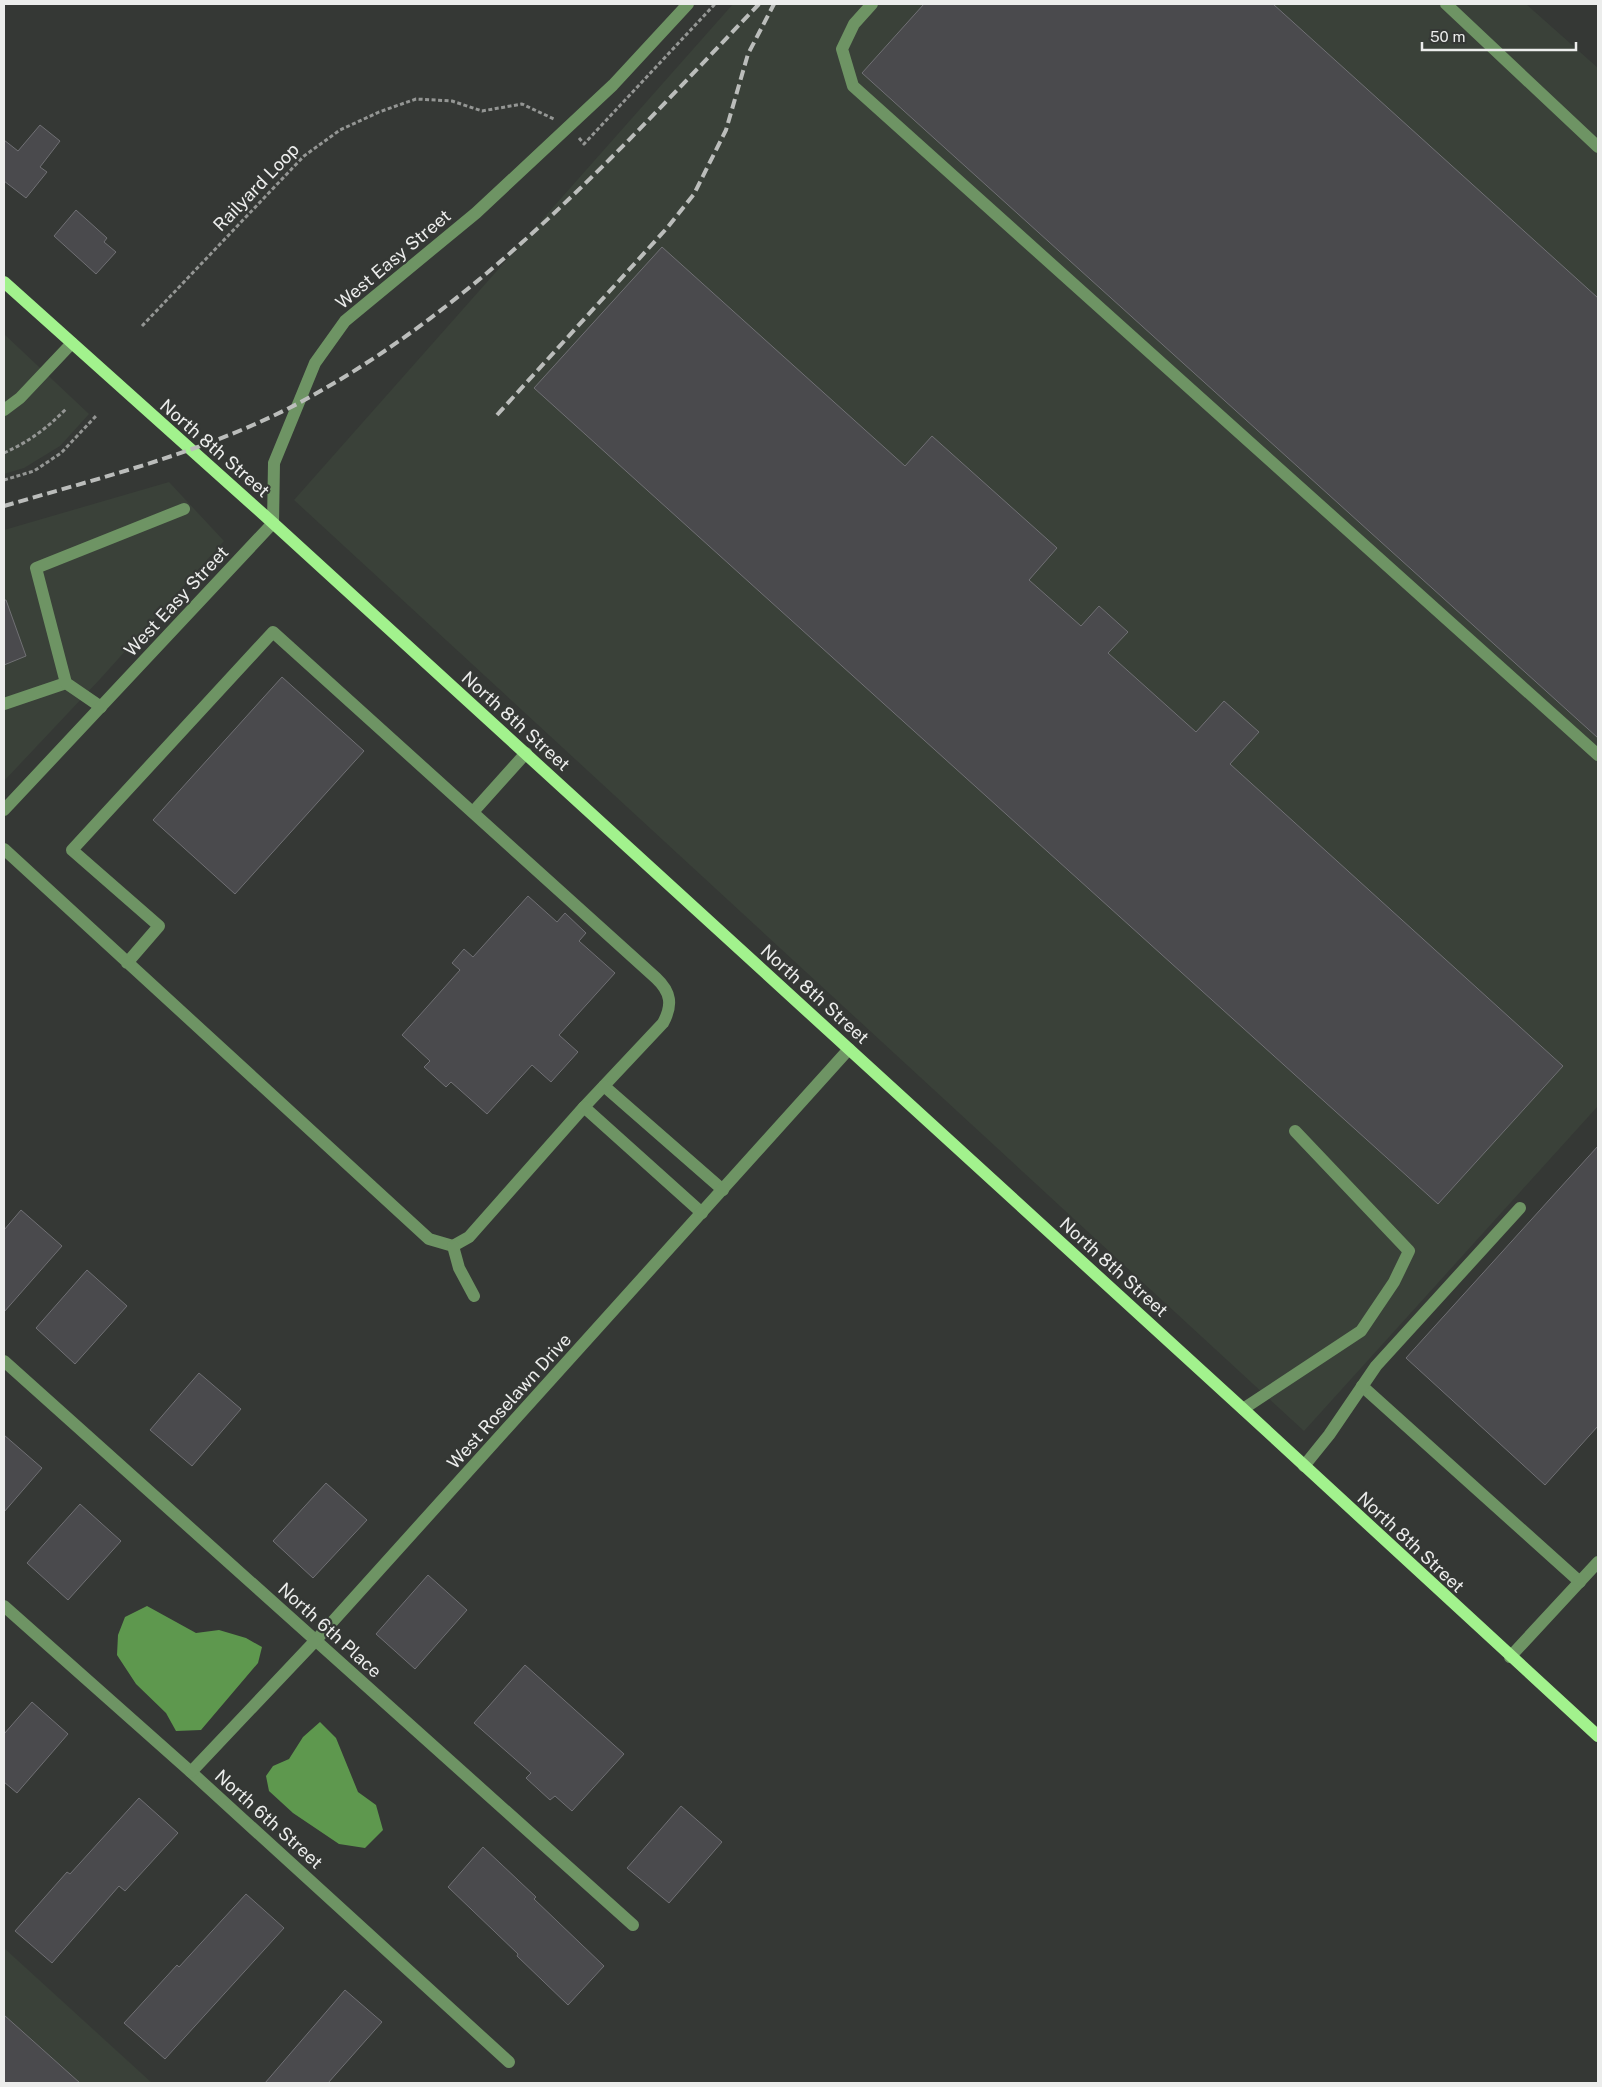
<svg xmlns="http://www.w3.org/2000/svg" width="1602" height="2087" font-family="'Public Sans',sans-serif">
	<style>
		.built { fill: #3a4139 }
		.water { fill: #5e984e }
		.building { fill: #4a4a4d; stroke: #707074 }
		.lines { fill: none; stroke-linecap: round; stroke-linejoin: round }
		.path { stroke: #949694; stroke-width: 3; stroke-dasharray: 4 2.5; stroke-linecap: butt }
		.minor { stroke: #6e9464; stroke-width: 12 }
		.major { stroke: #a2f28d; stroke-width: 12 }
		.rail { stroke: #bbbdbb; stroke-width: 4; stroke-dasharray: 10 5; stroke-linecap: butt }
		.labels { text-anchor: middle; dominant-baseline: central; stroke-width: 4.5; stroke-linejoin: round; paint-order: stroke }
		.street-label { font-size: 18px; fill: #ecedec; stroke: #353835 }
	</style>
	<rect width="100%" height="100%" fill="#353835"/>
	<g class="built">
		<path d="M733 4H1526L1598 68V1106L1304 1431 294 500Z"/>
		<path d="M4 334 89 414 60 446 24 468 4 474Z"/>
		<path d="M169 482 224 541 101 678 4 781V530Z"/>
		<path d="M4 1948 152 2083H4Z"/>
	</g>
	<g class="water">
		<path d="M147 1606 196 1633 219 1630 246 1638 262 1647 258 1663 201 1730 176 1731 166 1713 136 1684 117 1655 118 1635 125 1617Z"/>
		<path d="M320 1722 336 1738 358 1792 376 1805 383 1830 365 1848 339 1844 293 1813 269 1791 266 1776 273 1766 289 1759 303 1737Z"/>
	</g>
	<g class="building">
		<path d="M924 4H1273L1598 298V738L862 73Z"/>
		<path d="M40 125 60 141 40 167 47 172 26 198 4 181V140L18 151Z"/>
		<path d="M76 210 107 238 104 242 116 252 96 274 54 236Z"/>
		<path d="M662 247 905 466 932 436 1057 548 1029 580 1081 626 1099 606 1128 632 1108 653 1196 732 1224 701 1259 732 1230 764 1563 1066 1438 1204 534 388Z"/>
		<path d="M4 600H6L26 656 4 665Z"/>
		<path d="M282 677 364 751 235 894 153 820Z"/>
		<path d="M528 896 557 922 565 913 586 933 579 941 615 973 559 1035 578 1052 551 1082 532 1065 487 1114 451 1082 446 1087 424 1067 430 1061 402 1035 460 970 452 963 464 949 473 957Z"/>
		<path d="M1598 1146V1426L1545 1485 1406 1358Z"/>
		<path d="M21 1210 62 1246 4 1312V1230Z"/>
		<path d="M87 1270 127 1306 75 1364 36 1328Z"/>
		<path d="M199 1373 241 1409 192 1466 150 1430Z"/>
		<path d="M4 1435 42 1468 4 1512Z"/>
		<path d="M326 1483 367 1520 313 1578 273 1541Z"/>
		<path d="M80 1504 121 1541 68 1600 27 1563Z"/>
		<path d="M428 1575 467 1610 415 1669 376 1634Z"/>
		<path d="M525 1665 624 1754 572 1811 555 1796 550 1800 526 1778 531 1773 474 1723Z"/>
		<path d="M32 1702 68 1734 17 1793 4 1782V1734Z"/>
		<path d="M139 1798 178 1833 125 1891 119 1886 52 1963 15 1931 67 1872 70 1874Z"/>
		<path d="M681 1806 722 1842 669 1903 627 1868Z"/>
		<path d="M483 1847 536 1897 534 1899 604 1966 568 2005 517 1956 518 1954 448 1887Z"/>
		<path d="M246 1894 284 1928 165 2059 124 2023 177 1965 179 1967Z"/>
		<path d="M345 1990 382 2022 328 2083H265Z"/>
		<path d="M4 2015 80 2083H4Z"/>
	</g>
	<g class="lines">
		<g class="path">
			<path d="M579 138 584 144 715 4"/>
			<path d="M142 326 304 156 340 130 379 112 416 99 452 101 482 111 522 104 554 119"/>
			<path d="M4 453C30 441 46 429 66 409"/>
			<path d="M4 480 34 471 61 453 96 416"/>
		</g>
		<g class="minor">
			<path d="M872 4 854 24 842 49 853 86 1598 755"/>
			<path d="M1446 4 1598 147"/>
			<path d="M4 410 20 398 72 343"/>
			<path d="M4 704 66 683"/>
			<path d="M101 707 66 683 36 568 184 509"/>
			<path d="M4 810 273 523 274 463 315 363 345 321 476 213 613 85 688 4"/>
			<path d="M473 812 526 753"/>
			<path d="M4 849 429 1239 453 1246 469 1237 584 1107 663 1023C673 1005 671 992 656 978L273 632 72 850 159 926 127 963"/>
			<path d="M604 1086 723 1190"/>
			<path d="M584 1107 702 1213"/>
			<path d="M453 1246 459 1268 474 1296"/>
			<path d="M4 1361 633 1925"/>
			<path d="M1362 1386 1580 1582"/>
			<path d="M1243 1409 1361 1331 1394 1282 1409 1251 1295 1131"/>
			<path d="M1304 1466 1329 1435 1376 1366 1520 1208"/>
			<path d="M4 1606 191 1772 509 2062"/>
			<path d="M1510 1657 1598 1562"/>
			<path d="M191 1772 316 1640 849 1049"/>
		</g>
		<path class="major" d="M4 282 273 523 1243 1409 1598 1736"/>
		<g class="rail">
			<path d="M497 415 667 228 694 194 726 130 748 54 774 4"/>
			<path d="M4 506C103 477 205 452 297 404 479 307 619 151 759 4"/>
		</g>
	</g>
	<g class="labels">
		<g class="street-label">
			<text transform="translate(256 187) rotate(-46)">Railyard Loop</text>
			<text transform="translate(393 259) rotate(-40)">West Easy Street</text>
			<text transform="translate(215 448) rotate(41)">North 8th Street</text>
			<text transform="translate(176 601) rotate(-47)">West Easy Street</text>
			<text transform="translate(516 721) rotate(42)">North 8th Street</text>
			<text transform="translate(815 994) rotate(42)">North 8th Street</text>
			<text transform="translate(1114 1267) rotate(42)">North 8th Street</text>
			<text transform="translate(509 1401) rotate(-48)">West Roselawn Drive</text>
			<text transform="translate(1411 1542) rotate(43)">North 8th Street</text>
			<text transform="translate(330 1630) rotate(42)">North 6th Place</text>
			<text transform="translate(269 1819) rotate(42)">North 6th Street</text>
		</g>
	</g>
	<rect width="1602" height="2087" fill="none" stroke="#ecedec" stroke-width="10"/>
	<path d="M1422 42v8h154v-8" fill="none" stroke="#ecedec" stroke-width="2.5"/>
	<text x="1430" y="42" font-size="15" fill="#ecedec" stroke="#353835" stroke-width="4" paint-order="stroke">50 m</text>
</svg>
